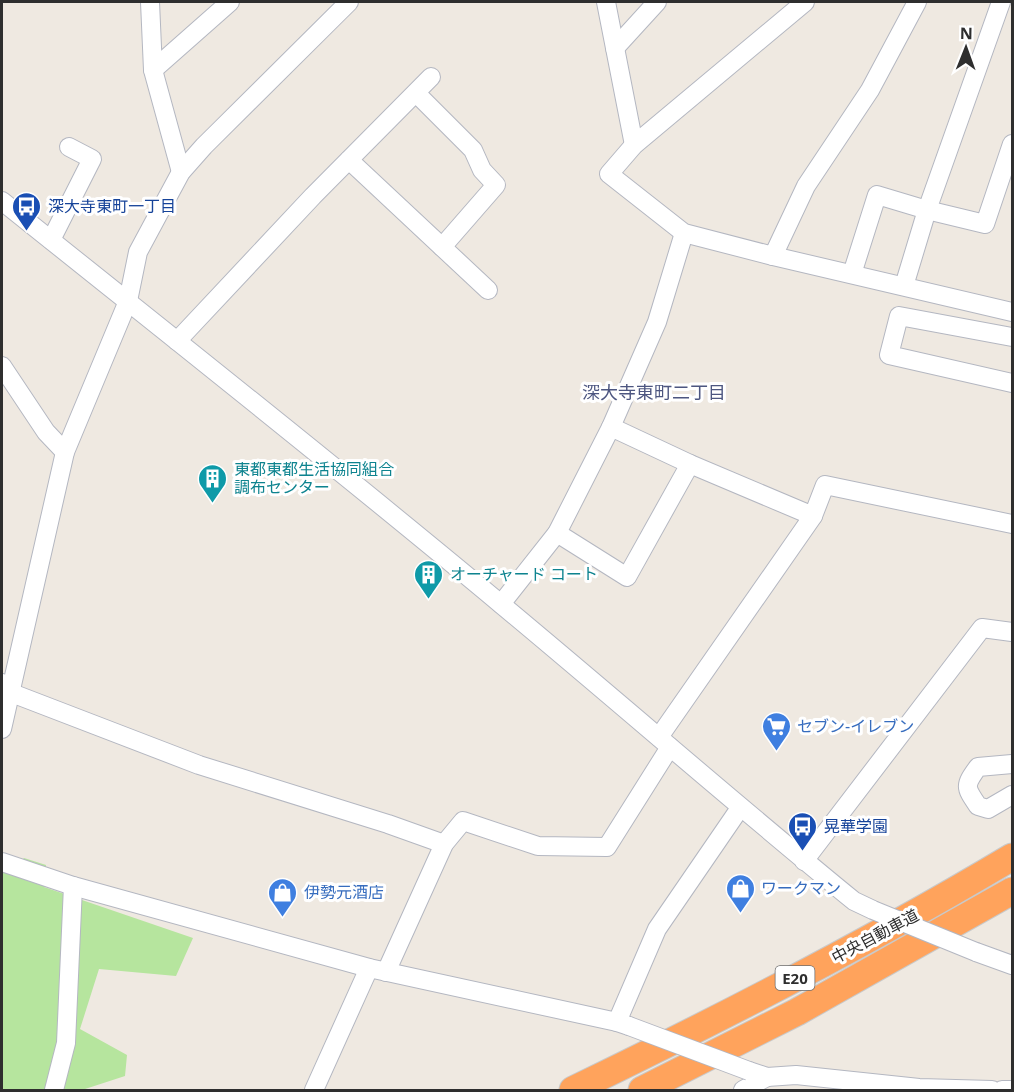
<svg xmlns="http://www.w3.org/2000/svg" width="1014" height="1092" font-family="'Noto Sans','Noto Sans JP',sans-serif">
	<style>
		.green { fill: #b6e59e }
		.lines { fill: none; stroke-linecap: round; stroke-linejoin: round }
		.minor-casing { stroke: #b4b7c1; stroke-width: 20 }
		.highway-casing { stroke: #c9c9c9; stroke-width: 29 }
		.minor { stroke: #fff; stroke-width: 18 }
		.highway { stroke: #ffa35c; stroke-width: 27 }
		.minor-bridge-casing { stroke: #b4b7c1; stroke-width: 20; stroke-linecap: butt }
		.minor-bridge { stroke: #fff; stroke-width: 18 }
		.labels { text-anchor: middle; dominant-baseline: central; stroke-width: 6; stroke-linejoin: round; paint-order: stroke }
		.shield { fill: #fff; stroke: #6d6d6d; stroke-width: 1.5 }
		.shield-label { font-size: 15px; font-weight: bold; fill: #2e2e2e }
		.transit-label { font-size: 16px; fill: #164399; stroke: #fff; text-anchor: start }
		.culture-label { font-size: 16px; fill: #0d838f; stroke: #fff; text-anchor: start }
		.shop-label { font-size: 16px; fill: #366cbe; stroke: #fff; text-anchor: start }
		.street-label { font-size: 16px; fill: #2e2e2e; stroke: #fff }
		.neighbourhood-label { font-size: 18px; fill: #4d5680; stroke: #fff }
	</style>
	<rect width="100%" height="100%" fill="#efe9e1"/>
	<path class="green" d="M24 858 46 865 44 887 193 938 176 976 99 969 80 1029 127 1055 125 1076 82 1090H2V870L10 873Z"/>
	<g class="lines">
		<defs>
			<g id="minor">
				<path d="M150 2 153 70 181 172"/>
				<path d="M606 2 634 145"/>
				<path d="M805 2 634 145 609 174 684 233 773 256 1012 312"/>
				<path d="M615 48 657 2"/>
				<path d="M153 70 230 2"/>
				<path d="M416 93 473 150 482 170 496 185 442 247"/>
				<path d="M349 160 488 290"/>
				<path d="M2 201C169 335 337 467 502 605 620 703 735 804 854 901L873 910"/>
				<path d="M51 240 92 159 69 147"/>
				<path d="M773 256 806 186 870 90 917 2"/>
				<path d="M852 274 877 195 927 210 985 224 1012 144"/>
				<path d="M904 286 927 210 1001 2"/>
				<path d="M1012 337 899 316 889 355 1012 383"/>
				<path d="M177 341 313 196 431 77"/>
				<path d="M2 366 46 432 65 452"/>
				<path d="M611 427 690 464 813 516"/>
				<path d="M557 533 627 577 690 464"/>
				<path d="M501 604 557 533 611 427 657 322 684 233"/>
				<path d="M2 683 9 692 199 765 388 824 444 844"/>
				<path d="M2 729 65 452 128 301 138 252 181 172 204 146 349 2"/>
				<path d="M659 737 813 516 825 485 1012 524"/>
				<path d="M1012 764 978 767C964 786 965 787 978 806L988 809 1012 795"/>
				<path d="M804 861 982 628 1012 632"/>
				<path d="M2 862 73 886 369 968 617 1022 629 1026"/>
				<path d="M976 952 1012 965"/>
				<path d="M386 972 444 844 463 821 538 846 607 847 670 747"/>
				<path d="M617 1022 657 929 740 808"/>
				<path d="M749 1071 767 1077 796 1075 919 1088 992 1090"/>
				<path d="M54 1090 66 1043 73 886"/>
				<path d="M314 1090 369 968"/>
				<path d="M743 1090 767 1077"/>
				<path d="M1002 1090H1012"/>
			</g>
			<g id="highway">
				<path d="M573 1090C722 1018 870 942 1012 857"/>
				<path d="M642 1090 797 1012 1012 891"/>
			</g>
		</defs>
		<use href="#minor" class="minor-casing"/>
		<use href="#highway" class="highway-casing"/>
		<use href="#minor" class="minor"/>
		<use href="#highway" class="highway"/>
		<defs>
			<g id="minor-bridge">
				<path d="M873 910 976 952"/>
				<path d="M629 1026 749 1071"/>
			</g>
		</defs>
		<use href="#minor-bridge" class="minor-bridge-casing"/>
		<use href="#minor-bridge" class="minor-bridge"/>
	</g>
	<defs>
		<symbol id="bus-pin" viewBox="-11 -11 22 30"><path d="M0 17L-7.5 6A9.5 9.5 0 1 1 7.5 6Z" fill="#1a4fb4" stroke="#fff"/><path d="M-5-6H5V4H4V6H2V4H-2V6H-4V4H-5ZM-3.5-4V0h7V-4ZM-3.5 1.2v1.5H-2V1.2ZM2 1.2v1.5H3.5V1.2Z" fill="#fff"/></symbol>
		<symbol id="building-pin" viewBox="-11 -11 22 30"><path d="M0 17L-7.5 6A9.5 9.5 0 1 1 7.5 6Z" fill="#0f9aa8" stroke="#fff"/><path d="M-4-6H4V6H1V3H-1V6H-4ZM-2.5-4.3h1.7v1.8h-1.7ZM.8-4.3h1.7v1.8H.8ZM-2.5-1h1.7V.8h-1.7ZM.8-1h1.7V.8H.8Z" fill="#fff"/></symbol>
		<symbol id="supermarket-pin" viewBox="-11 -11 22 30"><path d="M0 17L-7.5 6A9.5 9.5 0 1 1 7.5 6Z" fill="#3f7fe0" stroke="#fff"/><path d="M-6-5.5h2.5l.6 2H6L4.5 2H-2.5L-4.4-4H-6ZM-1.5 3.2a1.3 1.3 0 1 0 .1 0ZM3 3.2a1.3 1.3 0 1 0 .1 0Z" fill="#fff"/></symbol>
		<symbol id="shop-pin" viewBox="-11 -11 22 30"><path d="M0 17L-7.5 6A9.5 9.5 0 1 1 7.5 6Z" fill="#3f7fe0" stroke="#fff"/><path d="M-5-2.5h2.3a2.7 3.5 0 0 1 5.4 0H5L5.5 6h-11ZM-1.5-2.5h3a1.5 2.3 0 0 0-3 0Z" fill="#fff"/></symbol>
	</defs>
	<g fill-rule="evenodd">
		<use href="#bus-pin" x="10" y="190" width="33" height="45"/>
		<use href="#building-pin" x="196" y="462" width="33" height="45"/>
		<use href="#building-pin" x="412" y="558" width="33" height="45"/>
		<use href="#supermarket-pin" x="760" y="710" width="33" height="45"/>
		<use href="#bus-pin" x="786" y="810" width="33" height="45"/>
		<use href="#shop-pin" x="724" y="872" width="33" height="45"/>
		<use href="#shop-pin" x="266" y="876" width="33" height="45"/>
	</g>
	<g class="labels">
		<rect class="shield" x="775.5" y="966" width="39" height="24" rx="4.5"/>
		<g class="shield-label">
			<text x="795" y="978">E20</text>
		</g>
		<g class="transit-label">
			<text x="48" y="206">深大寺東町一丁目</text>
			<text x="824" y="826">晃華学園</text>
		</g>
		<g class="culture-label">
			<text x="234" y="469">東都東都生活協同組合<tspan x="234" dy="18">調布センター</tspan></text>
			<text x="450" y="574">オーチャード コート</text>
		</g>
		<g class="shop-label">
			<text x="797" y="726">セブン-イレブン</text>
			<text x="761" y="888">ワークマン</text>
			<text x="304" y="892">伊勢元酒店</text>
		</g>
		<g class="street-label">
			<text transform="translate(875 936) rotate(-28)">中央自動車道</text>
		</g>
		<g class="neighbourhood-label">
			<text x="654" y="392">深大寺東町二丁目</text>
		</g>
	</g>
	<rect width="1014" height="1092" fill="none" stroke="#2e2e2e" stroke-width="6"/>
	<g transform="translate(966 48) rotate(1)" stroke="#ffffff" stroke-width="4.5" paint-order="stroke">
	<path d="M0-4.5L10 22L0 15L-10 22Z" fill="#2e2e2e"/>
	<text y="-9" font-size="16" font-weight="bold" text-anchor="middle" fill="#2e2e2e">N</text>
	</g>
</svg>
